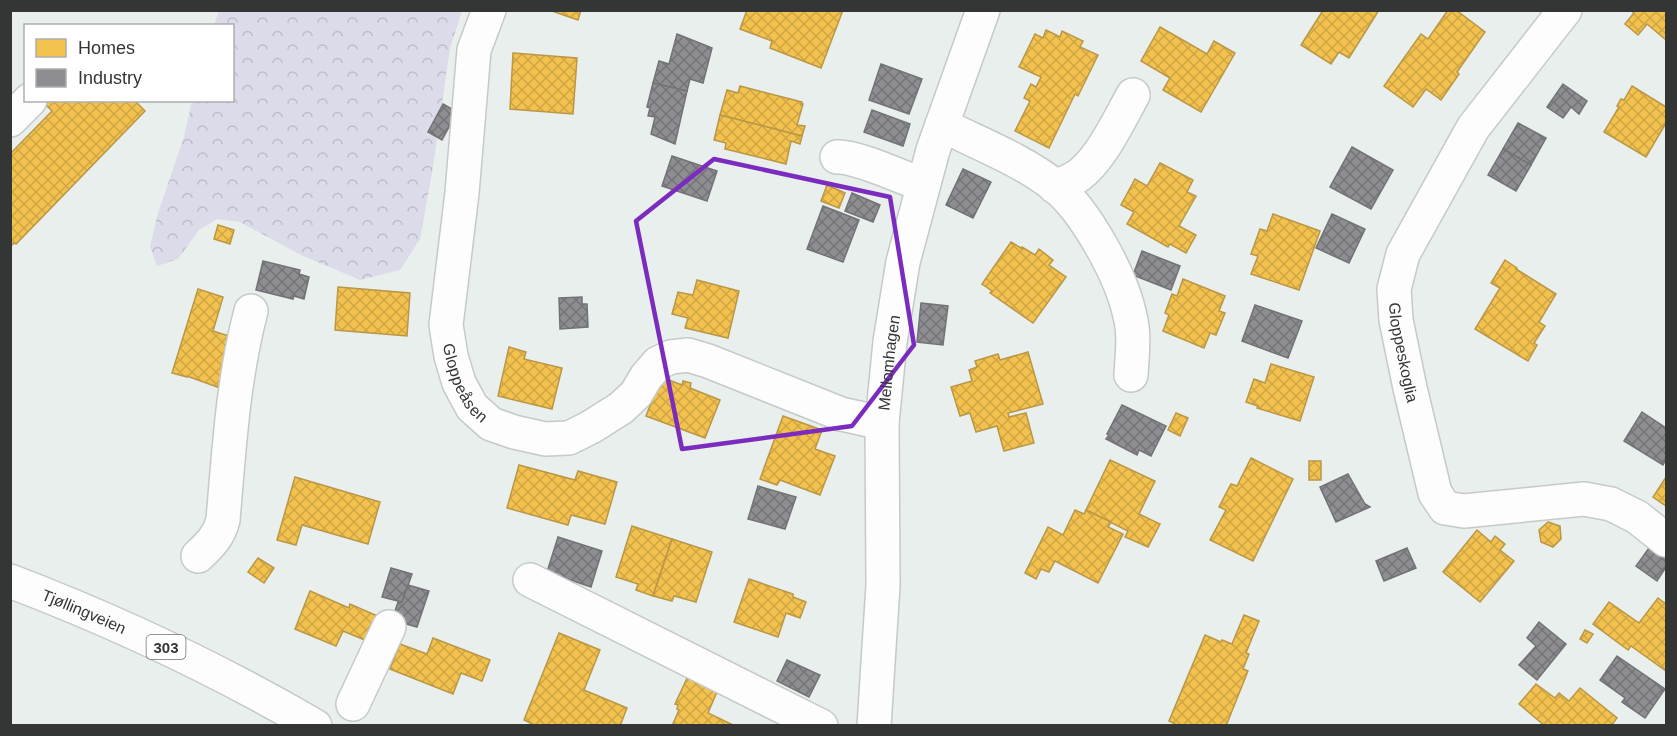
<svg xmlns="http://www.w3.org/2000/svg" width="1677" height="736" font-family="Helvetica,sans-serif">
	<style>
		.forest { fill: url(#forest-crowns) }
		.homes { fill: url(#homes-cross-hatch); stroke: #b99746; stroke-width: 1.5 }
		.industry { fill: url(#industry-cross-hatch); stroke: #727376; stroke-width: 1.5 }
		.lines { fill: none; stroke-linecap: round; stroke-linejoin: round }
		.minor-casing { stroke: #c5cac8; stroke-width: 36 }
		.major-casing { stroke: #c5cac8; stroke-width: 36 }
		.minor { stroke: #fcfdfc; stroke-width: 33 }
		.major { stroke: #fcfdfc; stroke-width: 33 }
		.marked { fill: none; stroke: #7b2cbf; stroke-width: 4.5; stroke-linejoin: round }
		.labels { text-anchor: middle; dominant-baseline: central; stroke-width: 6; stroke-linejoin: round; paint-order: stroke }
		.shield { fill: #fff; stroke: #707272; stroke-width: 1.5 }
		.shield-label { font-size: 15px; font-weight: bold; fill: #333635 }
		.street-label { font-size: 16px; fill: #333635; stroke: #fff }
	</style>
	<defs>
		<pattern id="forest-crowns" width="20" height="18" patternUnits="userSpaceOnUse" patternTransform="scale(1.5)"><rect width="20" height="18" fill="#dcdbea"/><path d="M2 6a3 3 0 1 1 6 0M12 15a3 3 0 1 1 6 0" fill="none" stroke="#bdbdc9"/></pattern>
		<pattern id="homes-cross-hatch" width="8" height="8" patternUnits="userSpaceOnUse" patternTransform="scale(1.5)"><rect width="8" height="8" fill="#f2c14e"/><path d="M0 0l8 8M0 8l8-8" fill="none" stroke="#d0a645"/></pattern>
		<pattern id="industry-cross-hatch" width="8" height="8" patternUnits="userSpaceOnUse" patternTransform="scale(1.5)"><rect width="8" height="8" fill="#8d8d92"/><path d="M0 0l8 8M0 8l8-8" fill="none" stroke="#747478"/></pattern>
	</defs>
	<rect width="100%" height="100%" fill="#e9efec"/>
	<path class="forest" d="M219 11H462L450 48 432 173 420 239 400 270 360 280 301 255 240 222 217 219 199 230 178 259 157 266 150 247 158 213 184 137 192 101 232 100V26L214 25Z"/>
	<g class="homes">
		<path d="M549 10H581L578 20Z"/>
		<path d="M747 10H843L821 68 770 48 772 41 740 29Z"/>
		<path d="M1320 10H1379L1349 58 1339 52 1331 64 1301 45 1322 12Z"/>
		<path d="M1448 10H1456L1485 32 1457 72 1459 74 1441 100 1426 89 1413 107 1384 86 1421 34 1428 39Z"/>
		<path d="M1630 10H1666V40L1647 24 1638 35 1625 24 1634 13Z"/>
		<path d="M1160 27 1207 54 1214 41 1235 53 1201 112 1163 90 1170 78 1141 61Z"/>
		<path d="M1046 30 1060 37 1062 31 1083 41 1080 47 1098 55 1078 96 1075 94 1049 148 1015 131 1030 101 1024 98 1031 84 1036 87 1041 77 1019 67 1035 34 1043 38Z"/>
		<path d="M513 53 577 58 573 114 510 109Z"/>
		<path d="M740 86 802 102 801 104H803L797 125 805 126 802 136 720 115 727 90 738 93Z"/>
		<path d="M1632 86 1666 107V123L1646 157 1604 132 1619 107 1617 106 1621 99 1624 100Z"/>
		<path d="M47 100H134L145 111 16 244 14 243 10 247V150L12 152 52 111 44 103Z"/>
		<path d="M720 115 802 136 800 144 791 141 786 164 725 149 726 143 714 140Z"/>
		<path d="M1160 163 1193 180 1187 192 1196 196 1179 226 1196 235 1186 253 1170 244 1168 247 1127 224 1134 212 1121 205 1135 179 1147 186Z"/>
		<path d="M827 185 845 193 839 208 821 201Z"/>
		<path d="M1273 214 1320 231 1299 290 1251 274 1258 256 1251 254 1260 229 1267 231Z"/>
		<path d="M218 225 234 230 230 244 214 239Z"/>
		<path d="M1011 242 1021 248 1022 247 1035 255 1039 249 1053 260 1049 265 1066 277 1033 323 990 293 992 291 982 284Z"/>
		<path d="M1505 260 1517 268 1516 269 1556 294 1539 322 1545 326 1534 343 1537 345 1528 361 1475 329 1500 288 1491 283Z"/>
		<path d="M1183 279 1225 296 1219 311 1225 313 1216 335 1210 333 1204 348 1163 331 1169 315 1165 313 1172 294 1177 296Z"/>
		<path d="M697 280 739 291 728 338 685 328 688 318 672 314 678 292 693 295Z"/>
		<path d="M338 287 410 293 407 336 335 330Z"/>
		<path d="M198 289 223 297 213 331 235 338 220 388 187 376V377L172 373Z"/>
		<path d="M509 347 526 352 524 359 562 368 552 409 498 396Z"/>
		<path d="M1028 352 1043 404 1008 413 1009 417 1026 413 1034 443 1004 451 997 426 976 432 970 413 960 416 951 387 972 381 969 370 977 367 975 361 998 354 1000 360Z"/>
		<path d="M1271 364 1314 377 1300 421 1257 408 1258 406 1246 402 1254 379 1265 383Z"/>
		<path d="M661 377 682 385 683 381 691 383 690 388 720 400 705 438 646 416Z"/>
		<path d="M1176 413 1188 418 1180 436 1168 430Z"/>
		<path d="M783 416 822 430 815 449 835 456 820 495 780 480 777 485 760 479Z"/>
		<path d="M1251 458 1293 479 1253 561 1210 540 1226 510 1219 507 1231 484 1237 486Z"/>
		<path d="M1110 460 1155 481 1139 514 1160 524 1148 547 1125 537 1128 531 1086 510Z"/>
		<rect x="1309" y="461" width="12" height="19"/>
		<path d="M519 465 575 480 578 471 617 482 605 524 571 515 568 525 507 508Z"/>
		<path d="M295 477 380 502 368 544 302 525 296 545 277 540Z"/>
		<path d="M1666 477V506L1653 497Z"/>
		<path d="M1075 510 1084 514 1086 510 1111 522 1108 527 1123 534 1098 583 1055 561 1049 572 1041 569 1036 579 1025 573 1048 527 1063 535Z"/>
		<path d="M1548 522 1560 526 1561 539 1553 547 1541 542 1539 530Z"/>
		<path d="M632 526 672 539 653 596 636 590 638 584 616 577Z"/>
		<path d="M1477 530 1491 542 1495 536 1505 544 1500 550 1514 561 1480 602 1443 572Z"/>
		<path d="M672 539 712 552 696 602 674 596 672 601 653 596Z"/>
		<path d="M258 558 274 568 264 583 248 572Z"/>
		<path d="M749 579 793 594V597L806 602 800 618 786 613 778 637 734 622Z"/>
		<path d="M310 591 349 608 350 604 382 618 372 643 343 631 336 646 295 629Z"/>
		<path d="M1658 598 1666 604V671L1631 646 1628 650 1593 624 1609 602 1639 623Z"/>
		<path d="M1244 615 1259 621 1246 653 1249 654 1243 669 1248 671 1226 726H1179L1169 721 1205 635 1221 642 1222 640 1232 644Z"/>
		<path d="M1585 630 1593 634 1587 643 1580 639Z"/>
		<path d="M559 633 600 650 584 690 627 708 620 726H536L524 720Z"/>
		<path d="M433 638 490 660 482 681 461 673 453 694 390 669 400 644 427 654Z"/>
		<path d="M690 672 720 685 708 713 735 726H672L679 710 677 709 678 705 675 704Z"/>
		<path d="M1536 684 1555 698 1559 693 1569 701 1580 688 1617 718 1611 726H1545L1519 704Z"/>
	</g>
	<g class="industry">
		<path d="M677 34 712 48 703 83 690 79 687 91 653 83 659 61 669 64Z"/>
		<path d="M881 64 922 79 909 114 869 100Z"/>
		<path d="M653 83 687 91 675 144 651 134 655 117 648 116 650 108 647 107Z"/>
		<path d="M1563 84 1587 101 1579 114 1571 107 1563 118 1547 107Z"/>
		<path d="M443 104 457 112 442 140 428 132Z"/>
		<path d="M872 110 910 124 903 146 864 132Z"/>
		<path d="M1518 123 1546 138 1531 165 1503 149Z"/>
		<path d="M1352 147 1393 170 1371 209 1330 187Z"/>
		<path d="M1503 149 1531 165 1516 191 1488 175Z"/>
		<path d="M672 156 717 171 707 201 662 186Z"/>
		<path d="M963 169 991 182 973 218 946 205Z"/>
		<path d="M852 193 880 205 873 222 845 211Z"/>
		<path d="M823 206 859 220 843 262 807 249Z"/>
		<path d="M1332 214 1365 229 1349 263 1316 248Z"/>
		<path d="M1142 251 1180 266 1171 290 1133 275Z"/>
		<path d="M263 261 300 270 299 274 309 277 304 299 294 296 293 299 256 290Z"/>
		<path d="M582 297V304H587L588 327 560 329 559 298Z"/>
		<path d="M921 303 948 306 943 345 917 342Z"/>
		<path d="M1255 305 1302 321 1288 358 1242 341Z"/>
		<path d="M1122 405 1166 426 1151 456 1139 450 1137 455 1106 439 1109 435 1107 434Z"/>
		<path d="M1642 412 1666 428V459L1663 465 1624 441Z"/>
		<path d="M1348 474 1365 504 1370 507 1336 522 1320 487Z"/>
		<path d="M758 486 796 497 785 529 748 519Z"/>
		<path d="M558 537 602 551 591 587 547 572Z"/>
		<path d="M1654 541 1666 550V567L1657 581 1636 566Z"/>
		<path d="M1407 548 1416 568 1384 581 1376 561Z"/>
		<path d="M391 568 412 574 402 602 382 597Z"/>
		<path d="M408 585 429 591 417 627 392 620 398 602H402Z"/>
		<path d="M1539 622 1566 644 1537 680 1519 665 1536 646 1527 638Z"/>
		<path d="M1617 656 1665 689 1645 718 1622 702 1625 698 1600 680Z"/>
		<path d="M787 660 820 675 809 697 777 681Z"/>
	</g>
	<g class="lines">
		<defs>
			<g id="minor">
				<path id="s1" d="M489 10 474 50 462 193 446 325 451 356 459 383 472 407 491 424 514 432 545 439 569 438 591 427 621 408 636 394 646 377 658 363 671 357 688 355 708 361 841 414 882 423"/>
				<path id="s2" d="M1565 10 1473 128 1403 254 1394 289 1396 320 1410 388 1435 493 1445 508 1464 511 1584 499 1611 504 1637 517 1666 540"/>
				<path d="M10 120 30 100"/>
				<path d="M942 125C980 144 1022 160 1055 186 1086 211 1122 277 1130 316 1135 335 1132 356 1131 375"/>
				<path d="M837 157C857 156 903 178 923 185"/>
				<path d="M1055 187C1061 184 1068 182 1073 179 1098 166 1119 120 1133 95"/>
				<path d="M198 556C210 545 219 536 223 520 229 450 233 379 251 311"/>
				<path d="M530 580 821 726"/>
				<path d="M353 704 389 627"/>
				<path id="s3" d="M874 726 883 585 882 423 890 342 903 262 933 150 983 10"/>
			</g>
			<g id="major">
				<path id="s4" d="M10 581C115 621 217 669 315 726"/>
			</g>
		</defs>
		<use href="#minor" class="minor-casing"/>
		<use href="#major" class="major-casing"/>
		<use href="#minor" class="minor"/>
		<use href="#major" class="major"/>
	</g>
	<path class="marked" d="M714 159 890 197 914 345 852 426 682 449 636 221Z"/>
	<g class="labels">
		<rect class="shield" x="146.5" y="635" width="39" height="24" rx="4.5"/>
		<g class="shield-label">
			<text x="166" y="647">303</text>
		</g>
		<g class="street-label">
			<text stroke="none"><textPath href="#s2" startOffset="394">Gloppeskoglia</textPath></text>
			<text stroke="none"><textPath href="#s3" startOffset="364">Mellomhagen</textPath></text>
			<text stroke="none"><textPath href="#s1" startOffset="381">Gloppeåsen</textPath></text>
			<text stroke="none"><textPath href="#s4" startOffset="80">Tjøllingveien</textPath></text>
		</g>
	</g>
	<rect width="1677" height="736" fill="none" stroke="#333635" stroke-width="24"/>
	<rect x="24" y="24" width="210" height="78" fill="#ffffff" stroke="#adafae" stroke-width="1.5"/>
	<rect x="36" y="39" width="30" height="18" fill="#f2c14e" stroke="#adafae" stroke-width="1.5"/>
	<text x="78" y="54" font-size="18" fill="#333635">Homes</text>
	<rect x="36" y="69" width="30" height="18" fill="#8d8d92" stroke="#adafae" stroke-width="1.5"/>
	<text x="78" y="84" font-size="18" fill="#333635">Industry</text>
</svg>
